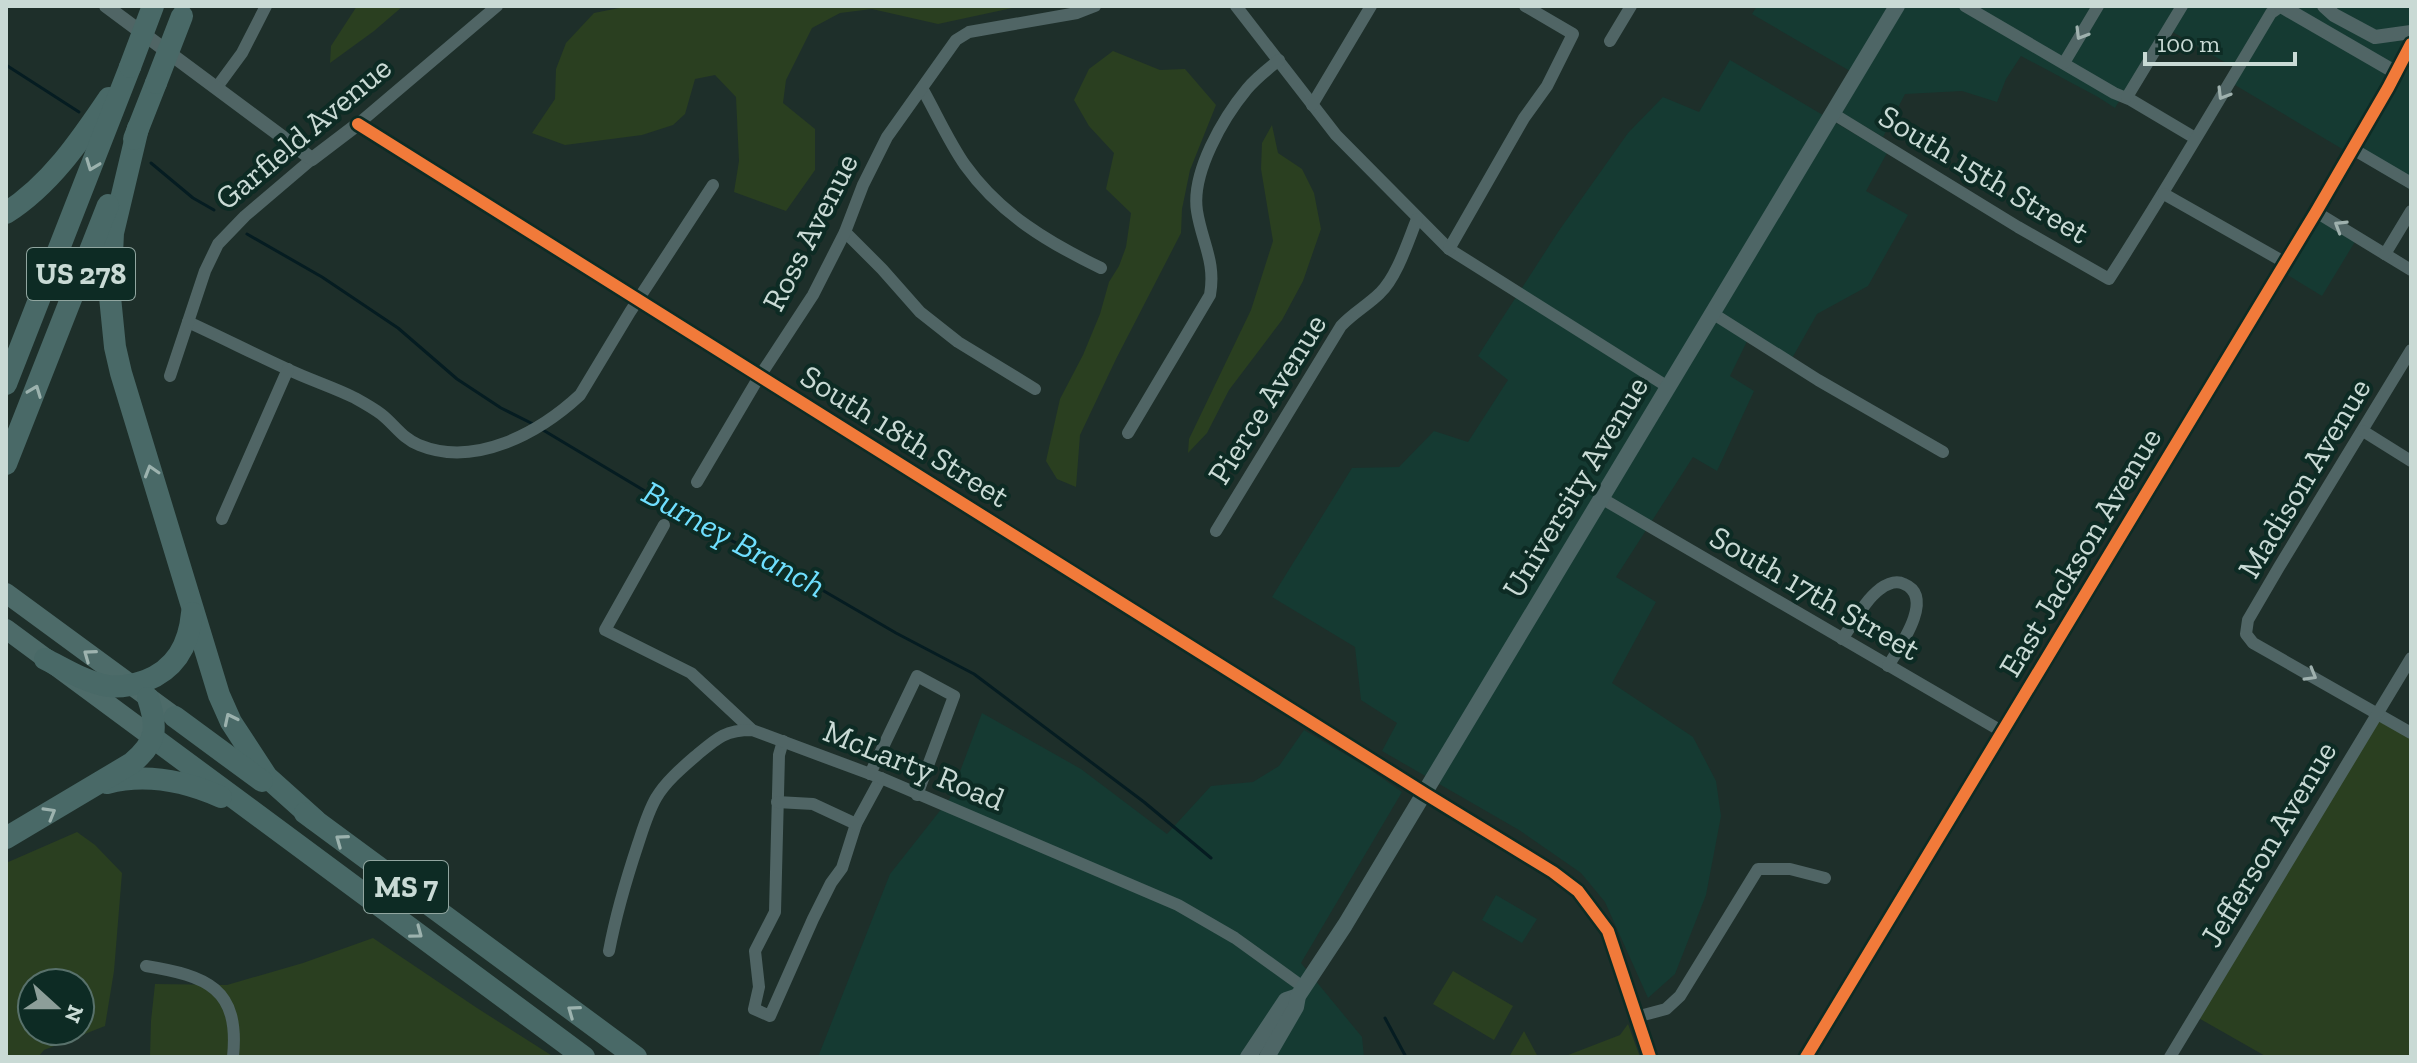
<svg xmlns="http://www.w3.org/2000/svg" width="2417" height="1063" font-family="'Zilla Slab',serif">
	<style>
		.built { fill: #153a32 }
		.green { fill: #2a3f20; fill-rule: evenodd }
		.lines { fill: none; stroke-linecap: round; stroke-linejoin: round }
		.stream { stroke: #051c21; stroke-width: 3 }
		.minor { stroke: #506565; stroke-width: 12 }
		.tertiary { stroke: #506565; stroke-width: 14 }
		.secondary { stroke: #4e6666; stroke-width: 16 }
		.trunk { stroke: #4d6b69; stroke-width: 20 }
		.motorway { stroke: #496967; stroke-width: 22 }
		.motorway-bridge { stroke: #496967; stroke-width: 22 }
		.cycleway-casing { stroke: #0d2b24; stroke-width: 17 }
		.cycleway { stroke: #f17a3a; stroke-width: 12 }
		.oneway { stroke: #9fb1ae }
		.oneway2 { stroke: #9cb2ae }
		.oneway3 { stroke: #9eb3af }
		.labels { text-anchor: middle; dominant-baseline: central; stroke-width: 8; stroke-linejoin: round; paint-order: stroke }
		.shield { fill: #0d2b24; stroke: #91a6a0; stroke-width: 2 }
		.shield-label { font-size: 30px; font-weight: bold; fill: #c9dad5 }
		.street-label { font-size: 32px; fill: #c9dad5; stroke: #0d2b24 }
		.water-label { font-size: 34px; font-style: italic; fill: #6fdfff; stroke: #0d2b24 }
	</style>
	<rect width="100%" height="100%" fill="#1e2f2a"/>
	<g class="built">
		<path d="M1757 6H2411V190L2235 85 2240 71 2164 27 2115 108 2098 97 2021 56 2006 79 1997 102 1962 91 1905 94 1883 137 1842 113 1862 78 1752 14Z"/>
		<path d="M1730 60 1887 153 1866 191 1908 215 1868 286 1817 314 1791 360 1752 331 1730 376 1754 391 1717 471 1693 457 1616 577 1656 602 1612 683 1693 737 1716 781 1721 816 1706 895 1675 974 1648 998 1605 902 1581 873 1519 830 1382 751 1397 723 1361 700 1355 647 1272 597 1352 468 1399 467 1434 431 1468 442 1508 380 1478 356 1558 232 1628 133 1663 97 1699 112Z"/>
		<path d="M2320 218 2356 240 2322 296 2286 274Z"/>
		<path d="M982 713 1081 769 1167 834 1211 786 1253 782 1279 766 1304 730 1365 766 1402 792 1301 963 1362 1037 1364 1057H818L890 874 950 798Z"/>
		<path d="M1496 895 1537 919 1522 943 1482 920Z"/>
	</g>
	<g class="green">
		<path d="M357 6H403L374 31 330 63 331 46Z"/>
		<path d="M629 6H1021L938 24 872 9 840 13 812 28 786 80 783 103 815 129V170L786 211 734 192 739 161 736 97 715 75 695 79 685 114 673 125 642 135 565 145 532 133 555 99 556 69 566 43 594 13Z"/>
		<path d="M1113 51 1160 70 1185 69 1216 105 1190 170 1182 209 1181 233 1116 359 1080 435 1076 487 1057 479 1046 461 1060 399 1083 355 1100 314 1109 282 1119 266 1126 247 1131 213 1106 189 1114 153 1089 126 1074 100 1089 69Z"/>
		<path d="M1272 125 1278 153 1302 169 1314 193 1321 229 1303 281 1282 320 1229 390 1207 433 1188 453 1189 439 1251 310 1273 241 1261 169 1262 143Z"/>
		<path d="M2378 714 2411 733V1057H2267L2195 1016Z"/>
		<path d="M77 832 95 845 122 873 114 971 105 1026 44 1050 38 1057H6V863ZM80 983V1031H32V983Z"/>
		<path d="M373 938 477 1008 554 1057H150L151 1021 155 984 227 985 303 963Z"/>
		<path d="M1453 971 1513 1006 1494 1040 1433 1004Z"/>
		<path d="M1628 1024 1640 1057H1563L1620 1035Z"/>
		<path d="M1524 1031 1538 1057H1509Z"/>
	</g>
	<g class="lines">
		<g class="stream">
			<path d="M6 65 79 112"/>
			<path d="M151 163 193 198 214 210"/>
			<path d="M247 234 322 277 398 328 457 379 501 408 533 424"/>
			<path d="M543 430 705 527 781 566 896 633 974 674 1144 802 1211 858"/>
			<path d="M1385 1018 1406 1057"/>
		</g>
		<g class="minor">
			<path d="M1236 6 1336 135 1449 249 1668 387"/>
			<path d="M1965 6 2114 93 2131 100 2195 138"/>
			<path d="M1610 41 1631 6"/>
			<path d="M2064 63 2098 6"/>
			<path d="M217 87 242 53 266 6"/>
			<path d="M923 90C937 115 949 142 965 165 1000 214 1049 243 1101 268"/>
			<path d="M2127 97 2182 6"/>
			<path d="M1312 105 1371 6"/>
			<path d="M1832 113 2018 227 2109 279C2165 192 2218 102 2271 13L2281 6"/>
			<path d="M358 124 497 6"/>
			<path d="M2353 149 2411 183"/>
			<path d="M2164 194 2284 262"/>
			<path d="M2316 212 2411 270"/>
			<path d="M845 232 882 269 920 312 958 342 1035 389"/>
			<path d="M1449 249 1524 118 1547 86 1573 34 1525 6"/>
			<path d="M2385 254 2411 211"/>
			<path d="M1712 313 1818 380 1943 452"/>
			<path d="M188 322C221 337 254 354 287 369 310 380 333 387 355 398 364 403 373 408 381 414 394 424 403 439 419 445 475 468 539 433 580 395L630 312 713 185"/>
			<path d="M2411 350 2279 567 2248 620 2246 634 2253 643 2411 733"/>
			<path d="M170 376 205 271 218 244 245 216 312 159"/>
			<path d="M2363 431 2411 461"/>
			<path d="M1128 433 1210 295C1216 261 1202 243 1197 211 1191 173 1223 118 1247 89 1256 78 1268 69 1279 60"/>
			<path d="M697 482 756 382 813 295 845 232 863 185 887 137 956 40 969 32 1077 13 1095 6"/>
			<path d="M1601 498 2003 732"/>
			<path d="M222 519 288 369"/>
			<path d="M664 525 605 630 691 673 752 730"/>
			<path d="M1216 531 1341 326C1353 313 1368 305 1380 293 1397 277 1408 241 1417 219"/>
			<path d="M1842 639C1854 623 1864 601 1880 589 1887 584 1896 580 1904 584 1936 597 1899 648 1888 666"/>
			<path d="M783 741 779 755 775 912 755 951 759 987 754 1009 770 1016 813 919 831 883 842 868 856 824 881 778"/>
			<path d="M870 774 917 676 954 696 917 795"/>
			<path d="M777 802 813 804 856 824"/>
			<path d="M609 951C616 914 626 880 638 844 643 829 648 812 656 798 666 781 683 767 698 754 718 737 726 730 752 730L881 778 1178 905 1235 938 1303 987"/>
			<path d="M146 966C207 976 240 988 233 1057"/>
			<path d="M1636 1017 1666 1009 1680 996 1758 869H1790L1825 878"/>
			<path d="M1806 1057 2316 212 2388 88 2395 72"/>
			<path d="M2170 1057 2411 658"/>
		</g>
		<g class="tertiary">
			<path d="M106 6 312 159 358 124 1424 793 1553 872 1578 891 1608 931 1650 1057"/>
			<path d="M2281 6 2395 72 2411 44"/>
			<path d="M2324 6 2334 15 2375 37 2411 32"/>
		</g>
		<g class="secondary">
			<path d="M1248 1057 1286 1000 1298 996"/>
			<path d="M1267 1057 1296 1007 1298 996 1345 925 1897 6"/>
		</g>
		<g class="trunk">
			<path d="M6 593 175 717"/>
			<path d="M6 629 152 737"/>
		</g>
		<g class="motorway">
			<path d="M138 128 113 233 110 297 115 347 121 373 219 695 231 722 267 777 315 820"/>
			<path d="M134 139 156 83"/>
			<path d="M6 213C50 185 80 141 109 98"/>
			<path d="M6 384 130 67"/>
			<path d="M6 464 108 205"/>
			<path d="M45 659C65 669 85 682 108 686 121 688 133 685 145 681 176 669 189 645 192 613"/>
			<path d="M175 717 262 781"/>
			<path d="M152 737 584 1057"/>
			<path d="M107 783C146 773 185 781 221 797"/>
			<path d="M305 813 636 1057"/>
			<path d="M6 838 132 763C157 742 158 728 148 698"/>
		</g>
		<g class="motorway-bridge">
			<path d="M130 67 153 6"/>
			<path d="M156 83 182 16"/>
		</g>
		<defs>
			<g id="cycleway">
				<path d="M358 124 1424 793 1553 872 1578 891 1608 931 1650 1057"/>
				<path d="M1806 1057 2316 212 2388 88 2411 44"/>
			</g>
		</defs>
		<use href="#cycleway" class="cycleway-casing"/>
		<use href="#cycleway" class="cycleway"/>
	</g>
	<defs><path id="oneway-chevron" d="M-2-3.5L2.5 0L-2 3.5" fill="none" stroke-width="1.6" stroke-linecap="round" stroke-linejoin="round" transform="scale(2)"/></defs>
	<g class="oneway">
		<use href="#oneway-chevron" transform="translate(2081 34) rotate(121)"/>
		<use href="#oneway-chevron" transform="translate(2223 94) rotate(121)"/>
		<use href="#oneway-chevron" transform="translate(2340 226) rotate(-148)"/>
		<use href="#oneway-chevron" transform="translate(2311 675) rotate(30)"/>
	</g>
	<g class="oneway2">
		<use href="#oneway-chevron" transform="translate(92 165) rotate(111)"/>
		<use href="#oneway-chevron" transform="translate(35 391) rotate(-69)"/>
		<use href="#oneway-chevron" transform="translate(151 471) rotate(-107)"/>
		<use href="#oneway-chevron" transform="translate(230 719) rotate(-116)"/>
		<use href="#oneway-chevron" transform="translate(50 813) rotate(-30)"/>
		<use href="#oneway-chevron" transform="translate(341 840) rotate(-144)"/>
		<use href="#oneway-chevron" transform="translate(417 933) rotate(37)"/>
		<use href="#oneway-chevron" transform="translate(573 1011) rotate(-144)"/>
	</g>
	<use class="oneway3" href="#oneway-chevron" transform="translate(89 655) rotate(-144)"/>
	<g class="labels">
		<g class="shield">
			<rect x="27" y="248" width="108" height="52" rx="6"/>
			<rect x="364" y="861" width="84" height="52" rx="6"/>
		</g>
		<g class="shield-label">
			<text x="81" y="274">US 278</text>
			<text x="406" y="887">MS 7</text>
		</g>
		<g class="street-label">
			<text transform="translate(303 133) rotate(-40)">Garfield Avenue</text>
			<text transform="translate(1984 174) rotate(31)">South 15th Street</text>
			<text transform="translate(810 232) rotate(-63)">Ross Avenue</text>
			<text transform="translate(1267 399) rotate(-58)">Pierce Avenue</text>
			<text transform="translate(905 436) rotate(32)">South 18th Street</text>
			<text transform="translate(2304 478) rotate(-59)">Madison Avenue</text>
			<text transform="translate(1575 487) rotate(-59)">University Avenue</text>
			<text transform="translate(2080 552) rotate(-59)">East Jackson Avenue</text>
			<text transform="translate(1815 593) rotate(30)">South 17th Street</text>
			<text transform="translate(914 765) rotate(22)">McLarty Road</text>
			<text transform="translate(2268 844) rotate(-59)">Jefferson Avenue</text>
		</g>
		<g class="water-label">
			<text transform="translate(734 539) rotate(29)">Burney Branch</text>
		</g>
	</g>
	<rect width="2417" height="1063" fill="none" stroke="#c9dad5" stroke-width="16"/>
	<g transform="translate(56 1007) rotate(111)"><circle r="38" fill="#0d2b24" stroke="#58716b" stroke-width="2"/>
	<path d="M0-6L14 30L0 20L-14 30Z" fill="#8d9e99"/>
	<text y="-12" font-size="22" font-weight="bold" text-anchor="middle" fill="#c9dad5">N</text>
	</g>
	<path d="M2145 52v12h150v-12" fill="none" stroke="#c9dad5" stroke-width="4"/>
	<text x="2157" y="52" font-size="24" fill="#c9dad5" stroke="#0d2b24" stroke-width="6" paint-order="stroke">100 m</text>
</svg>
